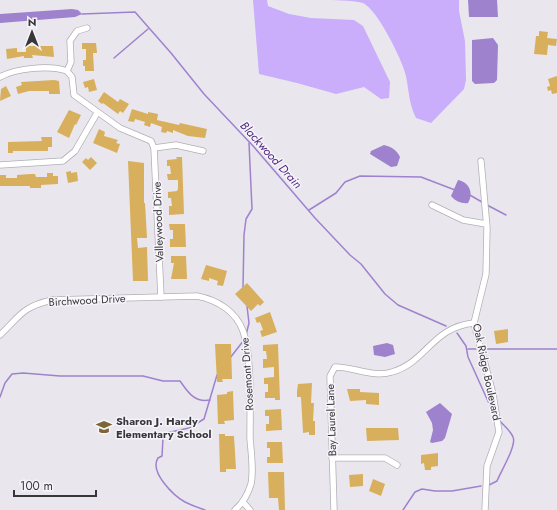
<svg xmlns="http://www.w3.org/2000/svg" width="557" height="510" font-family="Jost,sans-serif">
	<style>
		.green { fill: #caadfb }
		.water { fill: #9f82cd }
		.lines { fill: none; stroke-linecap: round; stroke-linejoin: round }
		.stream { stroke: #9f82cd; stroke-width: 1.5 }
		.building { fill: #d8af5c }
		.minor-casing { stroke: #b0afb4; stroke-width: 7 }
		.minor { stroke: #fff; stroke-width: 5.5 }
		.labels { text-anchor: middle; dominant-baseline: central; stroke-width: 3; stroke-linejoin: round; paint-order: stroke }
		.street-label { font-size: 11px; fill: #373638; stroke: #f6f4fa }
		.poi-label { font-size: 11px; font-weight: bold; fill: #373638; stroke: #f6f4fa; text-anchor: start }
		.water-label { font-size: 12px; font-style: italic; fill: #50277f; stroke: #f6f4fa }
	</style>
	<rect width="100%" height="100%" fill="#e9e7ed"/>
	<g class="green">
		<path d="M253 0H267L268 6 289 14 311 18 354 20 363 26 390 82 389 98 381 99 364 87 336 94 297 83 259 74Z"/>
		<path d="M321 0H459V11L465 41 466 80 464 89 431 123 416 118C409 104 409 91 406 76 403 61 377 9 363 3 351 0 334 0 321 0Z"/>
	</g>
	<g class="water">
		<path d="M468 0H497L498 17H469Z"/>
		<path d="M72 9 78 10 82 14 75 17 0 23V14Z"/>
		<path d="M493 38 498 45 497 80 494 83 475 84 472 81V40Z"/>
		<path d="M384 145C391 147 396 149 400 157L397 166 391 167 370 154 371 151Z"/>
		<path d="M458 180C469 182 474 193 468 203 462 204 455 201 451 196Z"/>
		<path d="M387 343 393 345 395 354 385 357 374 355 373 346Z"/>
		<path d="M440 403 452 414 445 438 442 441 432 443 430 442 433 430 432 423 426 412Z"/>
	</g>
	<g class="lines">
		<g class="stream">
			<path d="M82 14 135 12 171 53 204 94 254 147 315 218 350 255 361 264 385 294 398 305 446 326"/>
			<path d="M114 58 148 29"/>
			<path d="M468 194 482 202"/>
			<path d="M487 205 506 215"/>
			<path d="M309 210 336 193 345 182 360 176 421 177 455 190"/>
			<path d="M243 288 244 235 246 219 252 209 249 143"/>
			<path d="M457 333 466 346 468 357 492 410"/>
			<path d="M246 335 249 323 247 306"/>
			<path d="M468 349H476"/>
			<path d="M485 349H557"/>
			<path d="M230 358 244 340"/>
			<path d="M0 397 5 383 12 374 23 373 60 376H143L163 381H180C188 392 194 403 210 400"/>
			<path d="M489 485 497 481C501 471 517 445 513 437 511 431 503 425 499 420"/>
			<path d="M205 510C199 508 191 505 185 502 174 496 149 472 158 458L162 456 163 438 166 433 189 428 204 419 217 375"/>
			<path d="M403 510 415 492 422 489 435 491H452L481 486"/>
		</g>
	</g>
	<g class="building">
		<path d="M539 31 548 32 547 38 557 39 556 46 548 45 547 55 534 54 536 36H539Z"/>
		<path d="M82 43H96L97 53H93L94 71H85V66H83V60H86V49H82Z"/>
		<path d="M26 46H53L54 57 32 55 33 58H24V56L7 59 6 49 17 48V52H26Z"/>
		<path d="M557 76V93L552 94 551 90 548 91 547 87 550 86 548 79Z"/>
		<path d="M94 79 97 90 89 92 88 87 85 88 83 82Z"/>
		<path d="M54 80 59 81 60 94H49V91H29L18 94 16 87 22 85 21 82Z"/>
		<path d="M6 86 11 96 0 101 1 89Z"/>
		<path d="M104 92 118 102 120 99 129 104 123 113 120 111 118 114 103 103 102 104 98 101Z"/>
		<path d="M132 109 148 114V112L158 114 157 120 179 125 180 123 207 129 205 138 188 136 173 130V133L167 131 166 133 161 132 162 127 151 123 150 127 144 125 145 122 135 119 134 122 128 121Z"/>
		<path d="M69 110 81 115 76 125 75 124 69 138 57 132Z"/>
		<path d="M99 129 105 132 104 136 118 140 116 143 120 144 117 153 93 143Z"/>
		<path d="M41 137H52V147H48V151H13V153H8V142L42 141Z"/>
		<path d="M91 157 97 163 90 170 82 162 86 158 88 160Z"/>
		<path d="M176 157H182L184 214 169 215V206H172L171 198H168V192L177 191 178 189V180H168L167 174H171L170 166H167V160L177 159Z"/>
		<path d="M128 161 144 163V203H145L147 238H137L138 248 147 247 148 281H133Z"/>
		<path d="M71 171V173L77 172 78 181 68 183 66 172Z"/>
		<path d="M47 173H53V176H58V184L41 185V188H30V186H0V175H6V178H17V175L30 174H35L36 177H47Z"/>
		<path d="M169 224H185L186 247H170V239H173V230H170Z"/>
		<path d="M171 256H186L187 279H171L174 263H171Z"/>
		<path d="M206 265 227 271 223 286 217 285 218 281 209 278V281L201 279Z"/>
		<path d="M247 283 264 302 260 306 258 304 251 311 235 294Z"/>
		<path d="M270 312 277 332 262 337 260 331 263 330 260 322 257 323 255 318Z"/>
		<path d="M508 329V342L496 344 494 331Z"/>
		<path d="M215 344H231L232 379H222L223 382H217Z"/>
		<path d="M278 344 280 400H275V398H265V392H268V384H264V378L274 377V367L263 368V359H267L266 351H263V345Z"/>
		<path d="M312 383 311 403H314L313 421H315V435H309V432L303 433 301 397H297V391L298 384Z"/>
		<path d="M347 389H360V392L379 393V405L366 404V400L350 401Z"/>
		<path d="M233 391 234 420 224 421 225 424H218L217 395 227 394V392Z"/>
		<path d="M281 409 282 430 266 431V424H269V416H265V410Z"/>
		<path d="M366 428H398L399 440 367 441Z"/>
		<path d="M219 434H225V436H234L236 469H226V472H220Z"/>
		<path d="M267 442H282L283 463H267V457H270V448H267Z"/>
		<path d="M438 453V466L431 467V470H425L424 463 421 464V455Z"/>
		<path d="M268 472H284L285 510H279L278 498H269Z"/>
		<path d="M363 474V486L350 487 349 475Z"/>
		<path d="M373 479 385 484 381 496 369 491Z"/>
	</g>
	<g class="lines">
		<defs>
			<g id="minor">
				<path d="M87 28 77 31 70 41 71 62 67 71 72 77 74 95 120 128 151 141 154 148 161 297"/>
				<path d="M0 77C16 68 50 65 67 71"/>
				<path d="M154 148 176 145 203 151"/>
				<path d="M481 161 487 228 486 274 474 323 493 394 499 432 487 466 485 510"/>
				<path d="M0 165 63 161 75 151 97 113"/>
				<path d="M432 205 463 220 486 224"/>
				<path d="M0 335C21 315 22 307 52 300L197 296C217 300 236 311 243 331 252 356 250 410 250 438 251 453 254 470 251 484 248 494 243 503 235 510"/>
				<path d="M332 458H385L397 465"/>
				<path d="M243 502 250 510"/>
				<path d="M334 510 330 376 335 367C355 367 373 378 392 372 427 362 432 327 474 323"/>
			</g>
		</defs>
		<use href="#minor" class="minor-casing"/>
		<use href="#minor" class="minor"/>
	</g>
	<defs>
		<symbol id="school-bare" viewBox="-9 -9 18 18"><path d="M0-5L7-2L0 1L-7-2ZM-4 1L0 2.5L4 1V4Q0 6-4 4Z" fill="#7d6535" stroke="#f6f4fa" stroke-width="2.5" paint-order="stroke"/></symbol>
	</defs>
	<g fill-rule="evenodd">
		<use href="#school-bare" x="93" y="416" width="22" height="22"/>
	</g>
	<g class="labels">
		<g class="street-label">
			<text transform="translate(158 222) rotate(-92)">Valleywood Drive</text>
			<text transform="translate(87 300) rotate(-3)">Birchwood Drive</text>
			<text transform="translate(487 372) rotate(78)">Oak Ridge Boulevard</text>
			<text transform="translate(247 374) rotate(-94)">Rosemont Drive</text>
			<text transform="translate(331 420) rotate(-92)">Bay Laurel Lane</text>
		</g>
		<g class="poi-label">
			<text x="116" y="421">Sharon J. Hardy<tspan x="116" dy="13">Elementary School</tspan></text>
		</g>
		<g class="water-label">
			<text transform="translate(271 155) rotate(48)">Blackwood Drain</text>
		</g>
	</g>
	<g transform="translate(32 32)" stroke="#f6f4fa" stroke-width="3" paint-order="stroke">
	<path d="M0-3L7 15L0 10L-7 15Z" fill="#373638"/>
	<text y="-6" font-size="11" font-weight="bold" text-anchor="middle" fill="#373638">N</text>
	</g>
	<path d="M14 490v6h82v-6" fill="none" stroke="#373638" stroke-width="2"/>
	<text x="20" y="490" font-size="12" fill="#373638" stroke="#f6f4fa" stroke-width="3" paint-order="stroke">100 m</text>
</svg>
